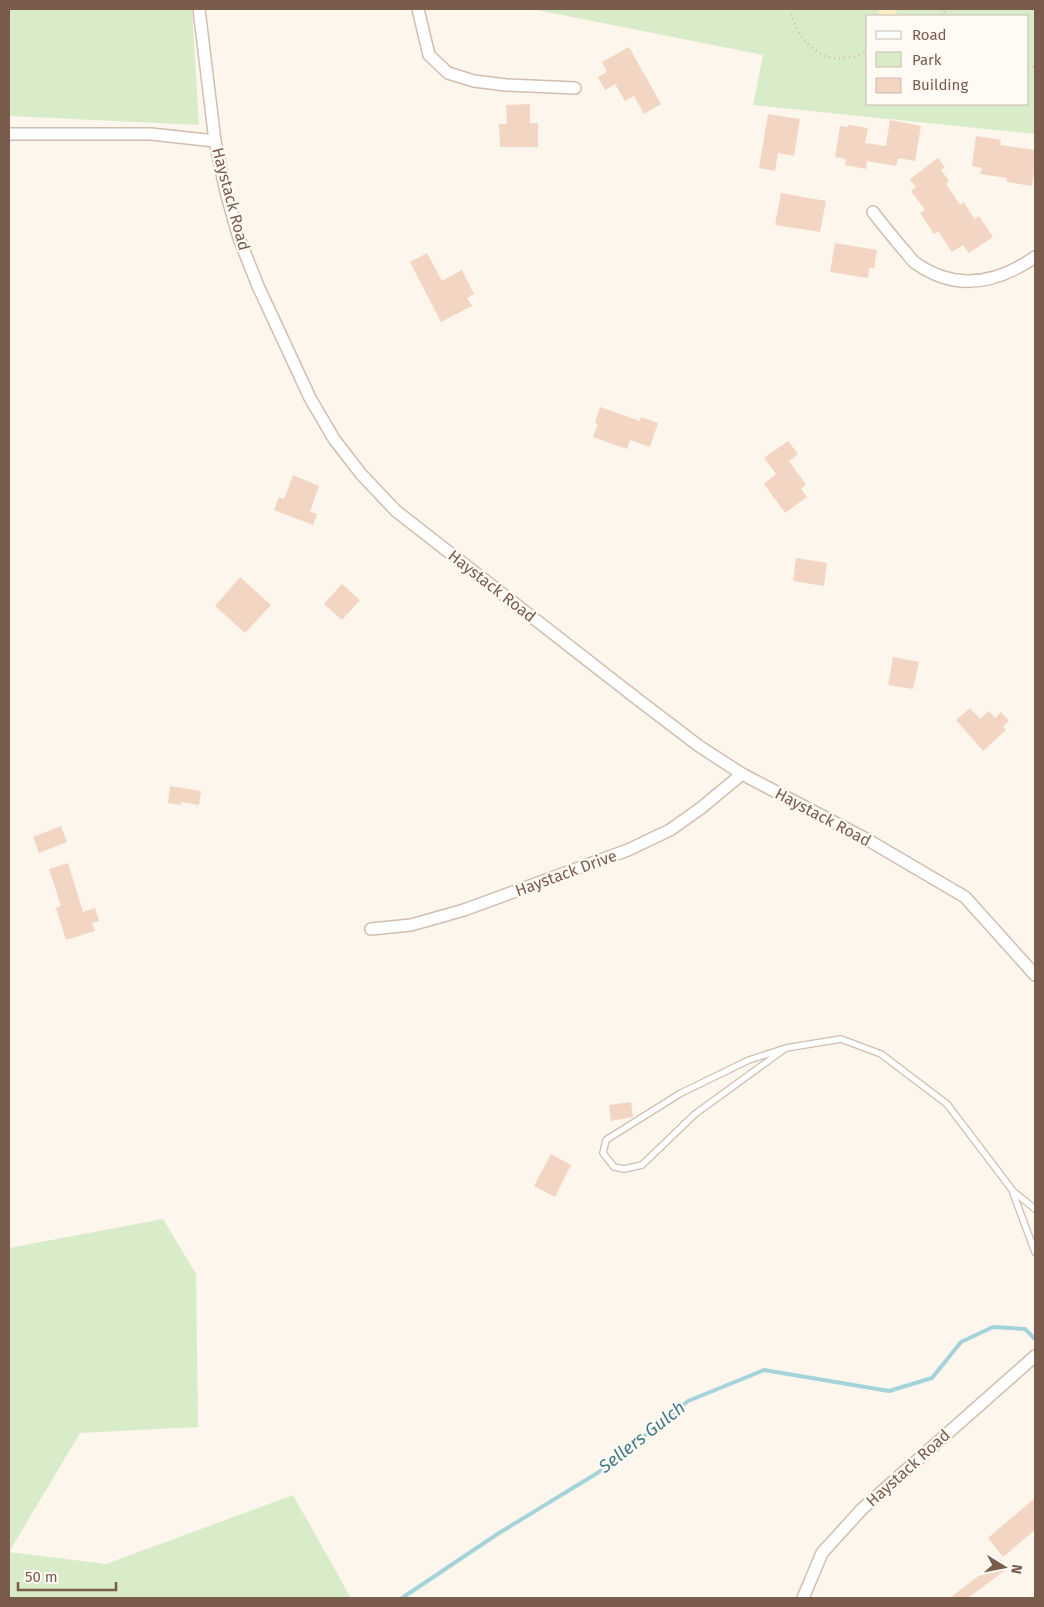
<svg xmlns="http://www.w3.org/2000/svg" width="1044" height="1607" font-family="'Fira Sans',sans-serif">
	<style>
		.green { fill: #d8ecc9; fill-rule: evenodd }
		.sand { fill: #fcefc7 }
		.lines { fill: none; stroke-linecap: round; stroke-linejoin: round }
		.stream { stroke: #a5d3da; stroke-width: 4 }
		.building { fill: #f3d5c3 }
		.service-casing { stroke: #d1beb0; stroke-width: 8 }
		.minor-casing { stroke: #d1beb0; stroke-width: 14 }
		.path { stroke: #d9b8a5; stroke-width: 2.5; stroke-dasharray: 1 4; stroke-linecap: butt }
		.service { stroke: #fff; stroke-width: 5.5 }
		.minor { stroke: #fff; stroke-width: 11 }
		.labels { text-anchor: middle; dominant-baseline: central; stroke-width: 4.5; stroke-linejoin: round; paint-order: stroke }
		.street-label { font-size: 16px; fill: #7a5c4d; stroke: #fffaf3 }
		.water-label { font-size: 18px; font-style: italic; fill: #437c86; stroke: #fffaf3 }
	</style>
	<rect width="100%" height="100%" fill="#fdf6ec"/>
	<g class="green">
		<path d="M9 9H192L199 125 9 116Z"/>
		<path d="M532 9H1035V134L753 105 763 55ZM868 16H1028V104H868Z"/>
		<path d="M163 1219 196 1274 198 1427 80 1433 9 1552 106 1564 293 1495 351 1598H9V1248Z"/>
	</g>
	<path class="sand" d="M877 9H894L898 16H880Z"/>
	<g class="lines">
		<path class="stream" d="M402 1598 499 1533 599 1472 688 1401 764 1370 889 1391 932 1378 961 1342 993 1327 1025 1329 1035 1339"/>
	</g>
	<g class="building">
		<path d="M629 47 661 104 644 114 634 96 625 101 615 84 605 90 598 77 607 72 602 62Z"/>
		<path d="M530 104V123H538V147H500L499 124H507L506 105Z"/>
		<path d="M768 114 800 119 794 156 778 153 775 171 759 168Z"/>
		<path d="M890 120 921 126 915 161 898 158 896 166 867 161 866 169 845 165 846 159 835 157 840 126 848 127V125L868 128 865 143 886 146Z"/>
		<path d="M976 136 1001 140 1000 145 1035 150V163L1032 186 1007 182V178L980 174 982 168 972 166Z"/>
		<path d="M938 158 945 167 941 170 949 181 946 184 960 205 964 202 974 219 979 216 993 237 969 253 963 245 952 252 938 231 934 234 920 213 925 210 911 191 916 187 910 179Z"/>
		<path d="M781 193 826 201 820 232 775 225Z"/>
		<path d="M835 243 877 250 874 268H869L868 278 830 272Z"/>
		<path d="M427 253 442 281 462 270 474 294 467 298 472 306 441 322 410 262Z"/>
		<path d="M600 407 640 421 641 417 658 423 650 447 630 440 627 449 593 437 598 424 595 423Z"/>
		<path d="M788 441 798 454 789 461 806 485 801 489 807 497 785 513 764 484 776 474 764 458Z"/>
		<path d="M293 475 319 486 310 512 317 514 313 525 274 510 279 497 284 499Z"/>
		<path d="M796 558 827 563 824 586 793 581Z"/>
		<path d="M240 577 271 605 245 633 215 606Z"/>
		<path d="M342 584 360 600 342 620 324 604Z"/>
		<path d="M893 657 919 662 913 689 888 685Z"/>
		<path d="M970 708 980 719 989 711 995 718 1001 712 1009 721 1003 726 1006 730 983 751 956 720Z"/>
		<path d="M170 786 201 791 199 805 181 802V805L168 803Z"/>
		<path d="M61 826 67 842 39 853 33 837Z"/>
		<path d="M68 863 83 912 95 908 99 921 92 923 95 931 66 940 56 908 61 906 49 869Z"/>
		<path d="M631 1102 633 1117 611 1121 609 1105Z"/>
		<path d="M551 1154 571 1165 555 1197 534 1186Z"/>
		<path d="M1035 1498V1530L1003 1557 988 1538Z"/>
		<path d="M1000 1559 1008 1568 968 1598H950Z"/>
	</g>
	<g class="lines">
		<defs>
			<g id="service">
				<path d="M786 1048 695 1114 642 1165 624 1169 614 1167 603 1153 606 1140 681 1093 749 1060 786 1048 841 1039 881 1054 947 1104 1013 1191 1035 1209"/>
				<path d="M1013 1193 1035 1252"/>
			</g>
			<g id="minor">
				<path d="M199 9 215 141 226 192 239 238 258 286 310 398 334 439 361 474 396 511 636 698 699 746 742 774 868 840 965 897 1035 975"/>
				<path d="M418 9 429 55 448 73 474 81 506 85 575 88"/>
				<path d="M9 134H151L215 141"/>
				<path d="M873 212C882 224 892 236 902 248 906 252 910 258 914 262 955 292 996 284 1035 257"/>
				<path d="M371 929 411 925 464 910 628 850 670 830 701 808 742 774"/>
				<path d="M803 1598 822 1553 862 1509 1035 1356"/>
			</g>
		</defs>
		<use href="#service" class="service-casing"/>
		<use href="#minor" class="minor-casing"/>
		<g class="path">
			<path d="M790 9C793 28 809 51 828 57 841 61 856 56 868 52"/>
			<path d="M941 16 946 9"/>
			<path d="M1028 66 1035 67"/>
		</g>
		<use href="#service" class="service"/>
		<use href="#minor" class="minor"/>
	</g>
	<g class="labels">
		<g class="street-label">
			<text transform="translate(231 199) rotate(75)">Haystack Road</text>
			<text transform="translate(492 586) rotate(38)">Haystack Road</text>
			<text transform="translate(823 817) rotate(28)">Haystack Road</text>
			<text transform="translate(566 873) rotate(-20)">Haystack Drive</text>
			<text transform="translate(908 1468) rotate(-42)">Haystack Road</text>
		</g>
		<g class="water-label">
			<text transform="translate(642 1437) rotate(-38)">Sellers Gulch</text>
		</g>
	</g>
	<rect width="1044" height="1607" fill="none" stroke="#7a5c4d" stroke-width="20"/>
	<rect x="866" y="15" width="162" height="90" fill="#fffaf3" stroke="#cabbb1"/>
	<rect x="876" y="31" width="25" height="8" fill="#ffffff" stroke="#cabbb1"/>
	<text x="912" y="40" font-size="15" fill="#7a5c4d">Road</text>
	<rect x="876" y="52" width="25" height="15" fill="#d8ecc9" stroke="#cabbb1"/>
	<text x="912" y="65" font-size="15" fill="#7a5c4d">Park</text>
	<rect x="876" y="78" width="25" height="15" fill="#f3d5c3" stroke="#cabbb1"/>
	<text x="912" y="90" font-size="15" fill="#7a5c4d">Building</text>
	<g transform="translate(1004 1567) rotate(100)" stroke="#fffaf3" stroke-width="4" paint-order="stroke">
	<path d="M0-4L9 19L0 12L-9 19Z" fill="#7a5c4d"/>
	<text y="-8" font-size="14" font-weight="bold" text-anchor="middle" fill="#7a5c4d">N</text>
	</g>
	<path d="M18 1582v8h98v-8" fill="none" stroke="#7a5c4d" stroke-width="2.5"/>
	<text x="25" y="1582" font-size="15" fill="#7a5c4d" stroke="#fffaf3" stroke-width="4" paint-order="stroke">50 m</text>
</svg>
